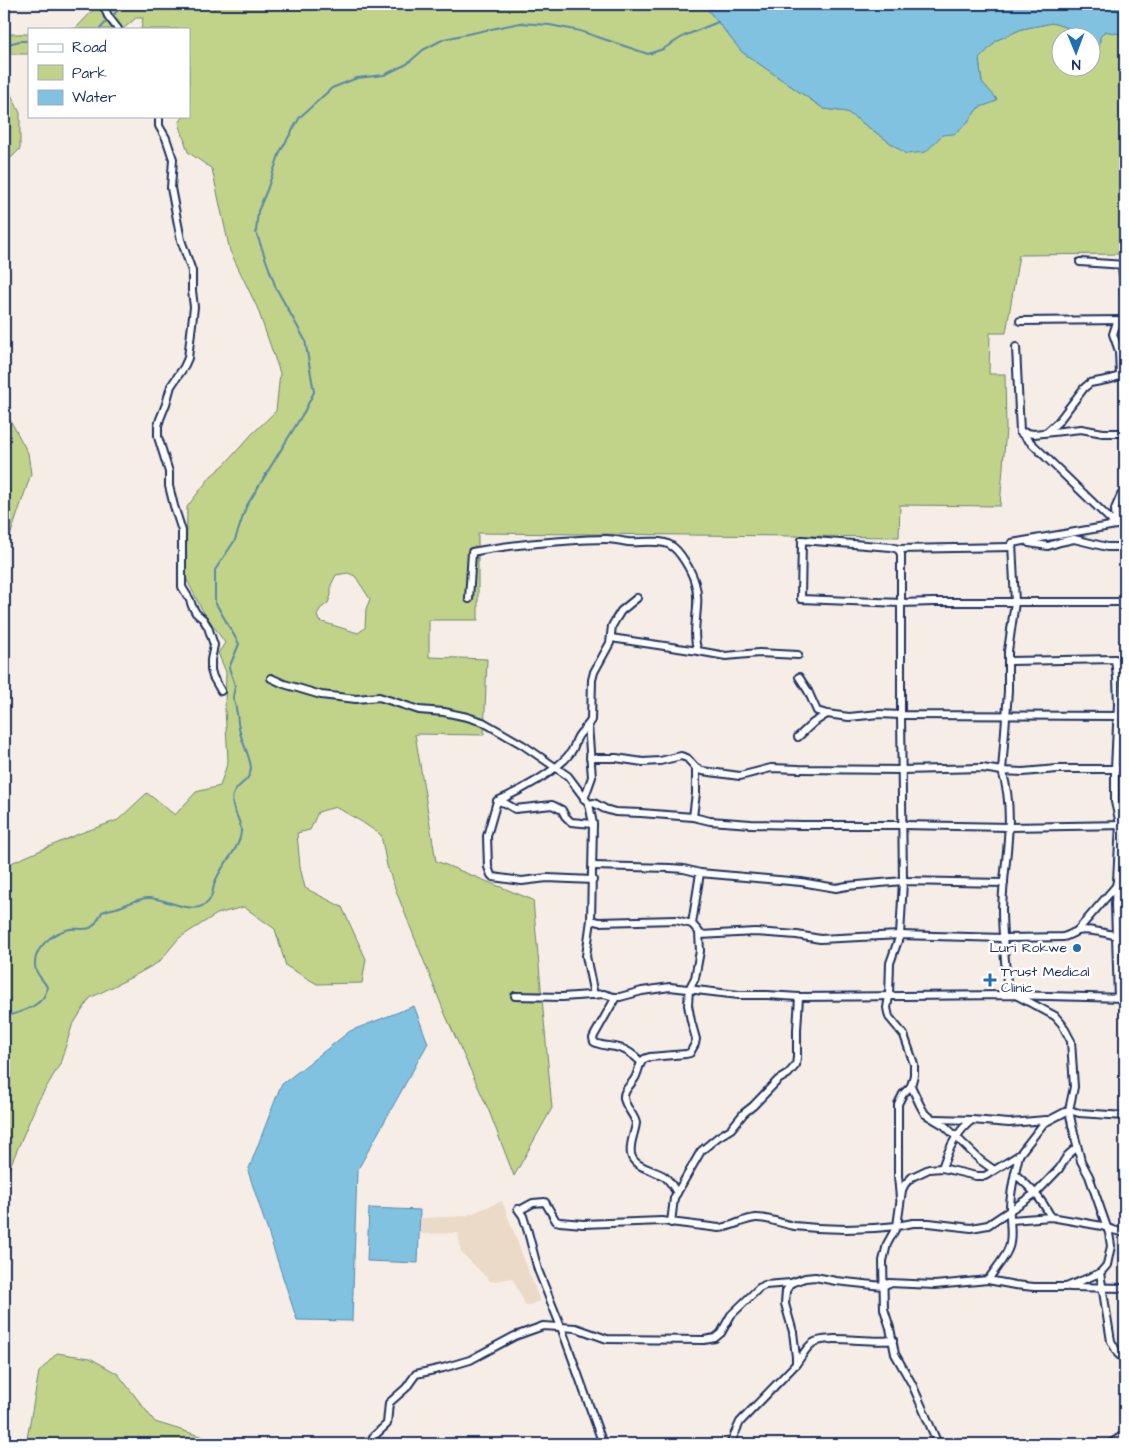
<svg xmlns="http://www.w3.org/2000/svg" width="1129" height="1448" font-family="'Architects Daughter',sans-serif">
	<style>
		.built { fill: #ebdac8 }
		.green { fill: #c1d388; stroke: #6e8173; fill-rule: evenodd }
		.water { fill: #80c2e0; stroke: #5887ac }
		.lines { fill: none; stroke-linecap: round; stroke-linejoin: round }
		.stream { stroke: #5887ac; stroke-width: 2 }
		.street-casing { stroke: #1b2f5e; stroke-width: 10 }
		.street { stroke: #fff; stroke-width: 6 }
		.poi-dot { fill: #1f6fb2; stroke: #fff; stroke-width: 2 }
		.labels { text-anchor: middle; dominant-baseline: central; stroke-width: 5; stroke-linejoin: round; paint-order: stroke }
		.poi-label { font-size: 14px; fill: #1b2f5e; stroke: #fff; text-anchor: end }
	</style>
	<rect width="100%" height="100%" fill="#f6eee6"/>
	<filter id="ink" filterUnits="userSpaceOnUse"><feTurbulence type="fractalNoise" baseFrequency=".02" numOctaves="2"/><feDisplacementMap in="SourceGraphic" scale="10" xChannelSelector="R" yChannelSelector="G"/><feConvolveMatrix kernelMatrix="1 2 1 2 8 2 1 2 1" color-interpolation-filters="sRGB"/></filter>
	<g filter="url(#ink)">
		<path class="built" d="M502 1201 540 1301 526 1306 512 1278 491 1282 461 1252 458 1233 421 1234 420 1218 465 1216Z"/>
		<g class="green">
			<path d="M99 4H703L742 52 824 109 847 112 906 154 942 135 966 124 978 108 996 101V98L982 82 979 59 997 40 1022 29 1052 23 1072 29 1073 37 1062 38V68H1092V49H1099L1100 37 1105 31 1125 35V254L1019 255 1006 333H990L989 374H1005L1006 428 1000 506 900 505 899 537 478 533V620H429V657L487 659 484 735 415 734 436 861 533 900 552 1108 514 1176 489 1111 445 1014 398 896 387 866 381 835 362 822 336 807 318 812 310 830 297 833 300 867 305 888 342 907 366 959 362 983 317 984 286 966 275 929 244 907 217 914 179 938 159 962 132 977 90 998 72 1026 60 1064 37 1103 9 1169 4 1190V866L81 833 118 820 147 793 175 815 196 792 220 786 228 761 225 709 226 672 218 653 225 643 201 608 186 578 187 507 211 476 225 464 252 434 276 411 280 373 257 307 230 251 212 169 188 152 179 123 184 116H189V29H141L143 18H136L123 29H72L76 28ZM348 573 355 576 370 599 366 609 365 628 358 633 319 621 317 615 320 609 328 603 331 595V585L336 575Z"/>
			<rect x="4" y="34" width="25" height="20"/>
			<path d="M4 80 20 113V149L5 164 4 191Z"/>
			<path d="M4 369 9 418 28 453 31 474 4 554Z"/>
			<path d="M57 1353 90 1358 118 1374 155 1422 226 1444H26L39 1372Z"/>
		</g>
		<g class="water">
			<path d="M703 4H1125V35L1105 31 1100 37 1099 49H1092V38L1073 37 1072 29 1052 23 1022 29 997 40 979 59 982 82 996 98 997 101 978 108 966 124 954 134 942 135 926 152 906 154 847 112 824 109 742 52Z"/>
			<path d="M414 1006 428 1043 357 1171 352 1321 297 1320 248 1171 281 1085 350 1031Z"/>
			<path d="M369 1208 420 1210 418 1263 367 1261Z"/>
		</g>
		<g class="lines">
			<g class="stream">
				<path d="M112 17 123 4"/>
				<path d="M100 29 108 20"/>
				<path d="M4 45 20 41H29"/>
				<path d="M4 93C8 108 12 128 4 142"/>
				<path d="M4 1017C20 1012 46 1006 47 987 44 981 38 976 36 970 30 950 53 932 70 929 77 928 84 930 90 928 96 925 99 918 102 912 107 910 111 909 116 908 127 905 137 898 149 898 164 898 190 914 204 905 212 901 212 893 214 885 219 866 239 852 241 832 242 819 229 808 233 795 236 784 251 782 251 768 250 755 241 741 239 728 237 721 238 715 236 709 236 705 234 701 233 698 233 694 235 690 235 686 234 681 231 674 229 668L239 644 215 602V570L235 540 246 507 304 412 314 392 305 340 276 288 256 232 258 211 267 190 280 152 300 117 332 88 357 78 384 75 407 64 423 50 444 39 520 23 550 25 580 31 648 54 663 49 684 36 718 22"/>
			</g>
			<defs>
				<g id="street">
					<path d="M103 4 108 16 118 29"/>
					<path d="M159 116V126L166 138 173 159 171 188 181 240 192 271V291L194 307 188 358 184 367 171 386 166 404 160 419 158 426V437L169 472V486L174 506 182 531V587L190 600 192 606 196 613 203 619 208 627 214 645 211 660V670L213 677 221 691"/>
					<path d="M1080 262 1125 265"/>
					<path d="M1122 265 1125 300"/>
					<path d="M1020 321 1125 320"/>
					<path d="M1120 375 1119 351 1113 334 1116 325 1125 321"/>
					<path d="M1048 431 1058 422 1084 388 1090 383 1111 379 1125 374"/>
					<path d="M1020 432 1034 434 1081 429 1103 433H1125"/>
					<path d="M1116 525 1115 509 1121 495 1125 494"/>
					<path d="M1029 543 1048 546 1060 542 1074 539 1107 547H1125"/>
					<path d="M898 549 1011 547"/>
					<path d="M469 599 472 552C502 546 533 543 563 541 577 540 592 539 606 539 613 539 621 541 628 542 640 543 660 539 670 545 680 550 692 572 695 583 702 605 690 631 698 651L726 656 759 653 798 655"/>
					<path d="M611 638 698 651"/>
					<path d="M1008 661 1115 659 1117 678 1118 704 1115 769V802L1120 824 1117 881 1116 886 1077 931"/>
					<path d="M799 677 808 691 817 711 827 714 849 717 879 714 901 715 1125 716"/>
					<path d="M271 678 284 684 321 695 356 699 379 697 419 710 444 712 467 717 483 722 523 745 568 776 589 804 593 824 591 920 586 956 594 995"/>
					<path d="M798 737 813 723 827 714"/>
					<path d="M590 758H616L643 762 660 761 681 756 687 758 696 768V793L693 817"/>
					<path d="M696 768 702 771 740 776 771 768 799 769 902 770 982 768 1002 771 1023 772 1057 769H1125"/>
					<path d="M584 799 592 777 588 725"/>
					<path d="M497 801 505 803 515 809 552 805 562 810 565 816 571 822 593 824"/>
					<path d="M589 804 594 803 605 809 615 812 641 813 693 817 710 821 751 824 801 825H903L1009 827 1125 825"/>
					<path d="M593 866 670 868 684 869 700 873 801 882 836 888 847 886 903 881 1004 883"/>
					<path d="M593 880 547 878 522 881 493 877 491 875 488 867 487 836 497 801C518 792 558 771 571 752 575 747 575 740 579 735 583 730 588 726 591 720L592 680 594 672 610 643 612 626 616 619 621 611 637 598"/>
					<path d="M1117 881H1125"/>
					<path d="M1116 886 1115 904 1118 998"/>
					<path d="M591 920 599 922 676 920 692 924"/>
					<path d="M700 935 755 932 797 935 820 939 900 935 1003 938 1063 937C1069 936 1073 932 1078 931 1090 928 1113 935 1125 938"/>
					<path d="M1008 995C1006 967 1002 938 1002 910 1003 864 1017 816 1002 771L1008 691V651L1015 602 1012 543 1116 525 1020 432 1016 347"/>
					<path d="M515 996 562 997 604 994 614 997H620L642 991 670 987 739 995H767L799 997 1008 995 1125 998"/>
					<path d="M616 997 595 1034 593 1038 594 1042C603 1047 610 1045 619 1048 628 1050 635 1056 641 1062"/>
					<path d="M911 1086 920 1105 925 1114 945 1126 980 1160 994 1170"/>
					<path d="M1069 1110 1079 1113 1125 1116"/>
					<path d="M936 1119 972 1120"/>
					<path d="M942 1168C948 1150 957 1131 972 1120L1009 1123 1046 1120"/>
					<path d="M1015 1174C1031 1188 1041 1198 1051 1217"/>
					<path d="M677 1193C673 1187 671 1182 665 1177 656 1170 633 1168 631 1154 629 1143 635 1133 636 1123 634 1114 625 1107 624 1098 623 1090 632 1084 635 1078 638 1073 639 1064 643 1060 645 1058 647 1058 650 1057L686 1054 690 1053 695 1044 696 1039 691 1021 688 1005 689 989 695 978 700 951 699 932 692 924 700 873"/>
					<path d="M900 1198 898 1176V1104L903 1094 911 1086 914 1075V1064L904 1035 889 1017 887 1008 889 996 890 963 900 935 903 881 901 715V554L898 549 891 547 802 540 801 599 901 603 933 602H1125"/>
					<path d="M518 1209 523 1216 528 1232 538 1270 561 1327 603 1444"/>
					<path d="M520 1210 533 1203 545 1202 556 1221 560 1222 583 1224 662 1221 719 1228C732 1227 743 1219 756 1218 767 1217 782 1224 794 1226 828 1230 863 1230 897 1226L902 1190 905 1184 912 1177 929 1169 942 1168 976 1176H985L1019 1155 1044 1123 1069 1110 1074 1087 1071 1041 1062 1024 1055 1016 1016 995"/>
					<path d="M1011 1220 1051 1217 1102 1226 1113 1230 1125 1233"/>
					<path d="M671 1223 674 1198 701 1151 718 1137 731 1129 744 1113 753 1106 778 1080 788 1074 796 1065 797 1057V1030L799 997"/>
					<path d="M1100 1273 1111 1341 1118 1354 1125 1360"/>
					<path d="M988 1280 1015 1285 1034 1287H1066L1100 1273 1107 1265 1111 1246 1109 1233 1089 1176 1081 1161 1072 1125 1069 1110"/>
					<path d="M1070 1287 1125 1288"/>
					<path d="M796 1364C801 1358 806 1347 813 1343 826 1334 873 1344 893 1340"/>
					<path d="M371 1444 373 1437 387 1424 389 1403 406 1388 416 1374 443 1368 470 1360 515 1336 543 1326 576 1328 607 1339 704 1340 715 1338 721 1333 731 1315 759 1288 765 1285 791 1283"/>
					<path d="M730 1444 740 1422 796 1364V1357L793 1332 785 1304 786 1291 791 1283 805 1278 815 1277 836 1281 883 1286 889 1283 935 1285 988 1280C995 1269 1005 1259 1009 1247 1013 1235 1009 1221 1010 1209 1010 1191 1015 1173 1019 1155"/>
					<path d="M938 1444 912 1384 895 1354 890 1328 884 1309 883 1261 887 1244 897 1226 913 1223H929L971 1228 988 1225 1036 1193 1059 1169 1067 1156 1077 1147"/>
					<path d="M1110 1444 1125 1434"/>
				</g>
			</defs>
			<use href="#street" class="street-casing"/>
			<use href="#street" class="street"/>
		</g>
	</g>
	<g class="poi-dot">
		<circle cx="1077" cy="948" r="5"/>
		<path d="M987.5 972.5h5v5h5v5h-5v5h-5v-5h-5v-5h5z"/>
	</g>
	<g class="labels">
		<g class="poi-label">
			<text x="1067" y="948">Luri Rokwe</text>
			<text x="1001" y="972" text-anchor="start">Trust Medical<tspan x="1001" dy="16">Clinic</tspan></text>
		</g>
	</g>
	<rect width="1129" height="1448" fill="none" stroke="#fff" stroke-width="20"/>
	<rect x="10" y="10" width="1109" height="1428" fill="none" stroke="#1b2f5e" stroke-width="2" filter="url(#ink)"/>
	<rect x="28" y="28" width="162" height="90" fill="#ffffff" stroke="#a4acbf"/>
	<rect x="38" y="44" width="25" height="8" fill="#ffffff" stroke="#a4acbf"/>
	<text x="72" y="52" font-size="15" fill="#1b2f5e">Road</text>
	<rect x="38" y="65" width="25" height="15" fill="#c1d388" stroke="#a4acbf"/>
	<text x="72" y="78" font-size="15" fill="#1b2f5e">Park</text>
	<rect x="38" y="90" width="25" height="15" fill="#80c2e0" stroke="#a4acbf"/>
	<text x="72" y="102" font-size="15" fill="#1b2f5e">Water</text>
	<g transform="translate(1076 52) rotate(179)"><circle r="24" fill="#ffffff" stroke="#a4acbf"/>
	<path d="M0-4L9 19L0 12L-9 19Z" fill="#1f6fb2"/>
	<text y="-8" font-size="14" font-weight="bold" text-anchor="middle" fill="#1b2f5e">N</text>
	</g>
</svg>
